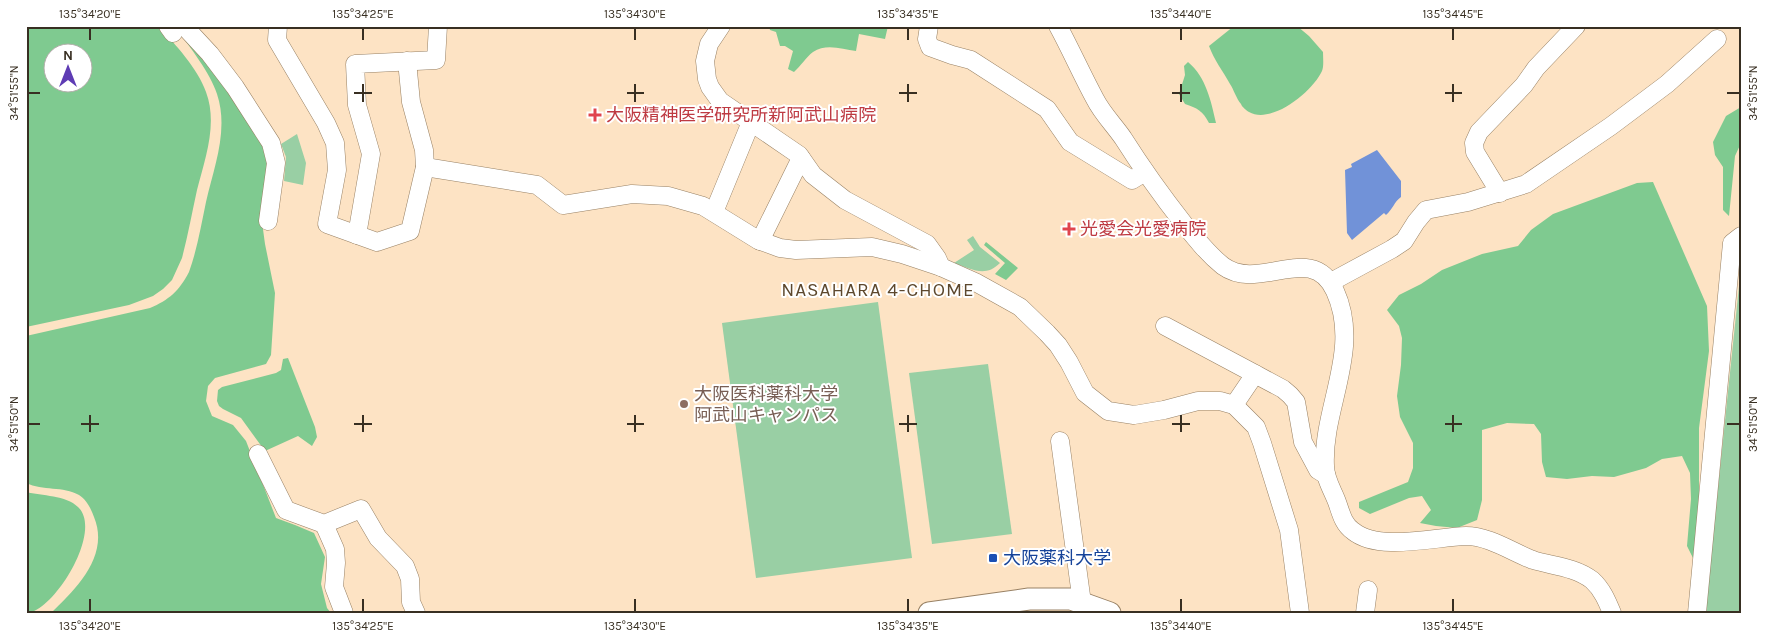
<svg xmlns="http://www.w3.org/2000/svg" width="1767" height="639" font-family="Karla,'Noto Sans JP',sans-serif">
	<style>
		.green { fill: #99cfa4 }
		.forest { fill: #7fca90; fill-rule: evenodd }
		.water { fill: #7192d8 }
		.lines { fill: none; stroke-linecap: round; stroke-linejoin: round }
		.minor-casing { stroke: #988164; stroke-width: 19 }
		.tertiary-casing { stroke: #988164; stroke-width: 23 }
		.minor { stroke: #fff; stroke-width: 18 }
		.tertiary { stroke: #fff; stroke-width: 21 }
		.ticks { fill: none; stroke: #382f22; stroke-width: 2 }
		.health-dot { fill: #e0444e; stroke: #fff; stroke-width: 2 }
		.education-dot { fill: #8d6e63; stroke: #fff; stroke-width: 2 }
		.transit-dot { fill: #1a4fb4; stroke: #fff; stroke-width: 2 }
		.labels { text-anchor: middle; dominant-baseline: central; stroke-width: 4; stroke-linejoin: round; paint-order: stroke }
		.health-label { font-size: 18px; fill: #be3a42; stroke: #fff; text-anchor: start }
		.education-label { font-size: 18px; fill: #785e54; stroke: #fff; text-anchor: start }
		.transit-label { font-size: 18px; fill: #164399; stroke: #fff; text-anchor: start }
		.neighbourhood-label { font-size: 19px; letter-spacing: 1px; fill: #5d482d; stroke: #fff }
		.neatline { fill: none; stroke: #382f22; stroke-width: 2 }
		.ticks-label { font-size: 12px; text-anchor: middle; fill: #382f22 }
	</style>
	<rect width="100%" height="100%" fill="#fde3c4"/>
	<g class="green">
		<path d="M297 134 306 163 303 185 284 181 286 157 281 144Z"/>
		<path d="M973 236 980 247 1000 263C985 278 972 269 954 263L974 250 967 240Z"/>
		<path d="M1741 267V613H1705Z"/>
		<path d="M878 302 912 558 756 578 722 323Z"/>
		<path d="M988 364 1012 534 932 544 909 373Z"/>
	</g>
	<g class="forest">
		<path d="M26 26H159C176 46 197 67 206 92 218 124 205 159 197 190 192 213 188 235 182 258L172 280 163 289 153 296 129 305 26 327ZM52 52H82V82H52Z"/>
		<path d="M769 26H888L885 39 859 34 856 51C842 49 826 43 813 52 806 57 801 66 794 72L788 69 793 51 785 46H780L776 32 770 30Z"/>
		<path d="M1234 26H1297L1309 36 1323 52C1323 58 1324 66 1322 71 1313 91 1272 125 1249 112 1247 111 1242 107 1241 104 1236 98 1234 90 1230 84 1223 71 1214 60 1209 46Z"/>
		<path d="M177 29 219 75 269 155 262 222 265 244 275 293 271 355 266 364 215 378 208 386 206 401 212 416 233 425 246 441 276 518 295 525 314 533 325 557 321 584 327 608 331 613H51C76 589 110 556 94 517 91 509 87 500 79 495 63 486 43 491 26 483V336L150 308C169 300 179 291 189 272 197 250 201 226 206 202 214 167 229 130 217 94 210 72 190 48 177 29Z"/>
		<path d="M1188 62C1206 77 1211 101 1216 123H1209C1203 111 1197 108 1185 104L1179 94 1185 75 1184 66Z"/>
		<path d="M1741 107V143L1735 156 1729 216 1723 210V167L1715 155 1713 142 1726 116Z"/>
		<path d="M1653 182 1707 306 1709 351 1699 428V503L1694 560 1687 546 1691 499 1690 473 1682 456 1662 459 1646 468 1614 477 1592 476 1567 479 1546 477 1542 462 1541 434 1534 424 1507 423 1482 430V500L1477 520 1457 528 1436 526 1420 523 1431 510 1422 496 1409 498 1370 514 1359 508V502L1408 482 1413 468V443L1400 417 1397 396 1401 365 1402 338 1399 326 1387 310 1399 295 1421 284 1442 270 1482 254 1518 246 1531 230 1553 214 1637 183Z"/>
		<path d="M986 242 1018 268 1006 280 995 274 1005 263 984 245Z"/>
		<path d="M288 358 315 427 317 437 312 446 298 436 265 451 241 418 223 409 219 406 217 401 218 390 222 387 276 373 281 370 283 359Z"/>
		<path d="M26 492C42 496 66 495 78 507 104 531 53 613 26 613Z"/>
	</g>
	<path class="water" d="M1377 150 1401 181V197C1394 202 1393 209 1386 215L1384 213 1352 240 1347 233 1345 170 1352 167 1351 164Z"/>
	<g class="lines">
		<defs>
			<g id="minor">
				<path d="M168 26 173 33"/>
				<path d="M184 26 210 54 235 87 271 143 276 163 268 221"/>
				<path d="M278 26 277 40 326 123 335 143 337 170 327 224 377 242 410 231 425 167 424 150 411 102 407 61"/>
				<path d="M721 26 709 44 705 61 707 79 710 87 720 101 799 155 813 175 845 200 927 244 937 258 941 267"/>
				<path d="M929 26 927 39 930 47 952 55 971 60 1047 109 1070 142 1132 180 1145 172"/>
				<path d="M1058 26C1071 50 1082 75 1095 99 1102 113 1114 125 1123 138 1142 168 1162 196 1184 224 1196 239 1208 254 1223 266 1260 293 1312 240 1335 291 1362 350 1322 407 1325 466 1325 479 1333 491 1337 502 1341 513 1343 524 1353 531 1379 552 1434 537 1466 536 1489 536 1512 552 1533 560 1553 566 1575 567 1592 580 1602 589 1607 601 1612 613"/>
				<path d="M425 167 537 185 563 205 632 194 668 196 703 206 758 240 780 248 796 250 872 247 902 254 941 267 977 283 1020 307 1047 333 1058 345 1069 362 1085 393 1108 411 1134 415 1164 410 1198 401H1220L1234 405 1256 427 1262 443 1289 530 1300 613"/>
				<path d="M1500 193 1475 152 1474 143 1479 132 1524 85 1536 68 1576 26"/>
				<path d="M714 212 751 122"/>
				<path d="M357 235 371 154 357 105 355 64 436 60 438 26"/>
				<path d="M760 241 801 158"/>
				<path d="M1331 282 1392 249 1404 241 1416 222 1426 210 1468 202 1526 184 1611 126 1667 84 1717 39"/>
				<path d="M1165 326 1255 374 1283 389 1290 395 1296 402 1303 442 1318 470 1326 475"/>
				<path d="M1234 405 1255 374"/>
				<path d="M1060 441 1082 603"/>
				<path d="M258 454 286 510 324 524 361 509 378 538 405 566 410 579 411 602 416 613"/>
				<path d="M324 524 335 549 336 563 334 587 344 613"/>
				<path d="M1365 613 1368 590"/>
				<path d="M1697 613 1732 243 1741 236"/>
			</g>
			<path id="tertiary" d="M929 613 1029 599H1071L1110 613"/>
		</defs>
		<use href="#minor" class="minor-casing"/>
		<use href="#tertiary" class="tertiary-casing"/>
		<use href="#minor" class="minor"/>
		<use href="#tertiary" class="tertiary"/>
	</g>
	<path class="ticks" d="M90 28V40M363 28V40M635 28V40M908 28V40M1181 28V40M1453 28V40M363 84V102M635 84V102M908 84V102M1181 84V102M1453 84V102M28 93H40M354 93H372M627 93H644M899 93H917M1172 93H1190M1445 93H1462M1727 93H1740M90 415V432M363 415V432M635 415V432M908 415V432M1181 415V432M1453 415V432M28 424H40M81 424H99M354 424H372M627 424H644M899 424H917M1172 424H1190M1445 424H1462M1727 424H1740M90 599V612M363 599V612M635 599V612M908 599V612M1181 599V612M1453 599V612"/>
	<g class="health-dot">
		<path d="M592.5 107.5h5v5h5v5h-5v5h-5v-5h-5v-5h5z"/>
		<path d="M1066.5 221.5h5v5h5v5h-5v5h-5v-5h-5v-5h5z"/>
	</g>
	<circle class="education-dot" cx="684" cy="404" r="5"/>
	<rect class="transit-dot" x="988" y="553" width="10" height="10" rx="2.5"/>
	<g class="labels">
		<g class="health-label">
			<text x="606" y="115">大阪精神医学研究所新阿武山病院</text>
			<text x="1080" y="229">光愛会光愛病院</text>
		</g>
		<g class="education-label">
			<text x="694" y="394">大阪医科薬科大学<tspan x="694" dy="21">阿武山キャンパス</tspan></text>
		</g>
		<g class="transit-label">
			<text x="1003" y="558">大阪薬科大学</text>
		</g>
		<g class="neighbourhood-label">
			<text x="878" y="290">NASAHARA 4-CHOME</text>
		</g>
	</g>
	<rect width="1767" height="639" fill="none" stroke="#ffffff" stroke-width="55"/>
	<g transform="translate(68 68)"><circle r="24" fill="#ffffff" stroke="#afaca7"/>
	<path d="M0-4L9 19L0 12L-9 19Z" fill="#5e3cb4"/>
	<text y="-8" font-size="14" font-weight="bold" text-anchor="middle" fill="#382f22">N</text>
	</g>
	<rect x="28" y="28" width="1712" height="584" class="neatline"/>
	<g class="ticks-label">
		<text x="90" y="18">135°34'20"E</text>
		<text x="363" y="18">135°34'25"E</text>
		<text x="635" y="18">135°34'30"E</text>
		<text x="908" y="18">135°34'35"E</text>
		<text x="1181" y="18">135°34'40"E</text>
		<text x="1453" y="18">135°34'45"E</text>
		<text transform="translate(14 93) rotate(-90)" y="4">34°51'55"N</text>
		<text transform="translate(1753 93) rotate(-90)" y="4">34°51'55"N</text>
		<text transform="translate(14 424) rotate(-90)" y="4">34°51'50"N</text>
		<text transform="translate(1753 424) rotate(-90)" y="4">34°51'50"N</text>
		<text x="90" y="630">135°34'20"E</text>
		<text x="363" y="630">135°34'25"E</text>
		<text x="635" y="630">135°34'30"E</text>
		<text x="908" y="630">135°34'35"E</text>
		<text x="1181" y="630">135°34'40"E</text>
		<text x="1453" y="630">135°34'45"E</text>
	</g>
</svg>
